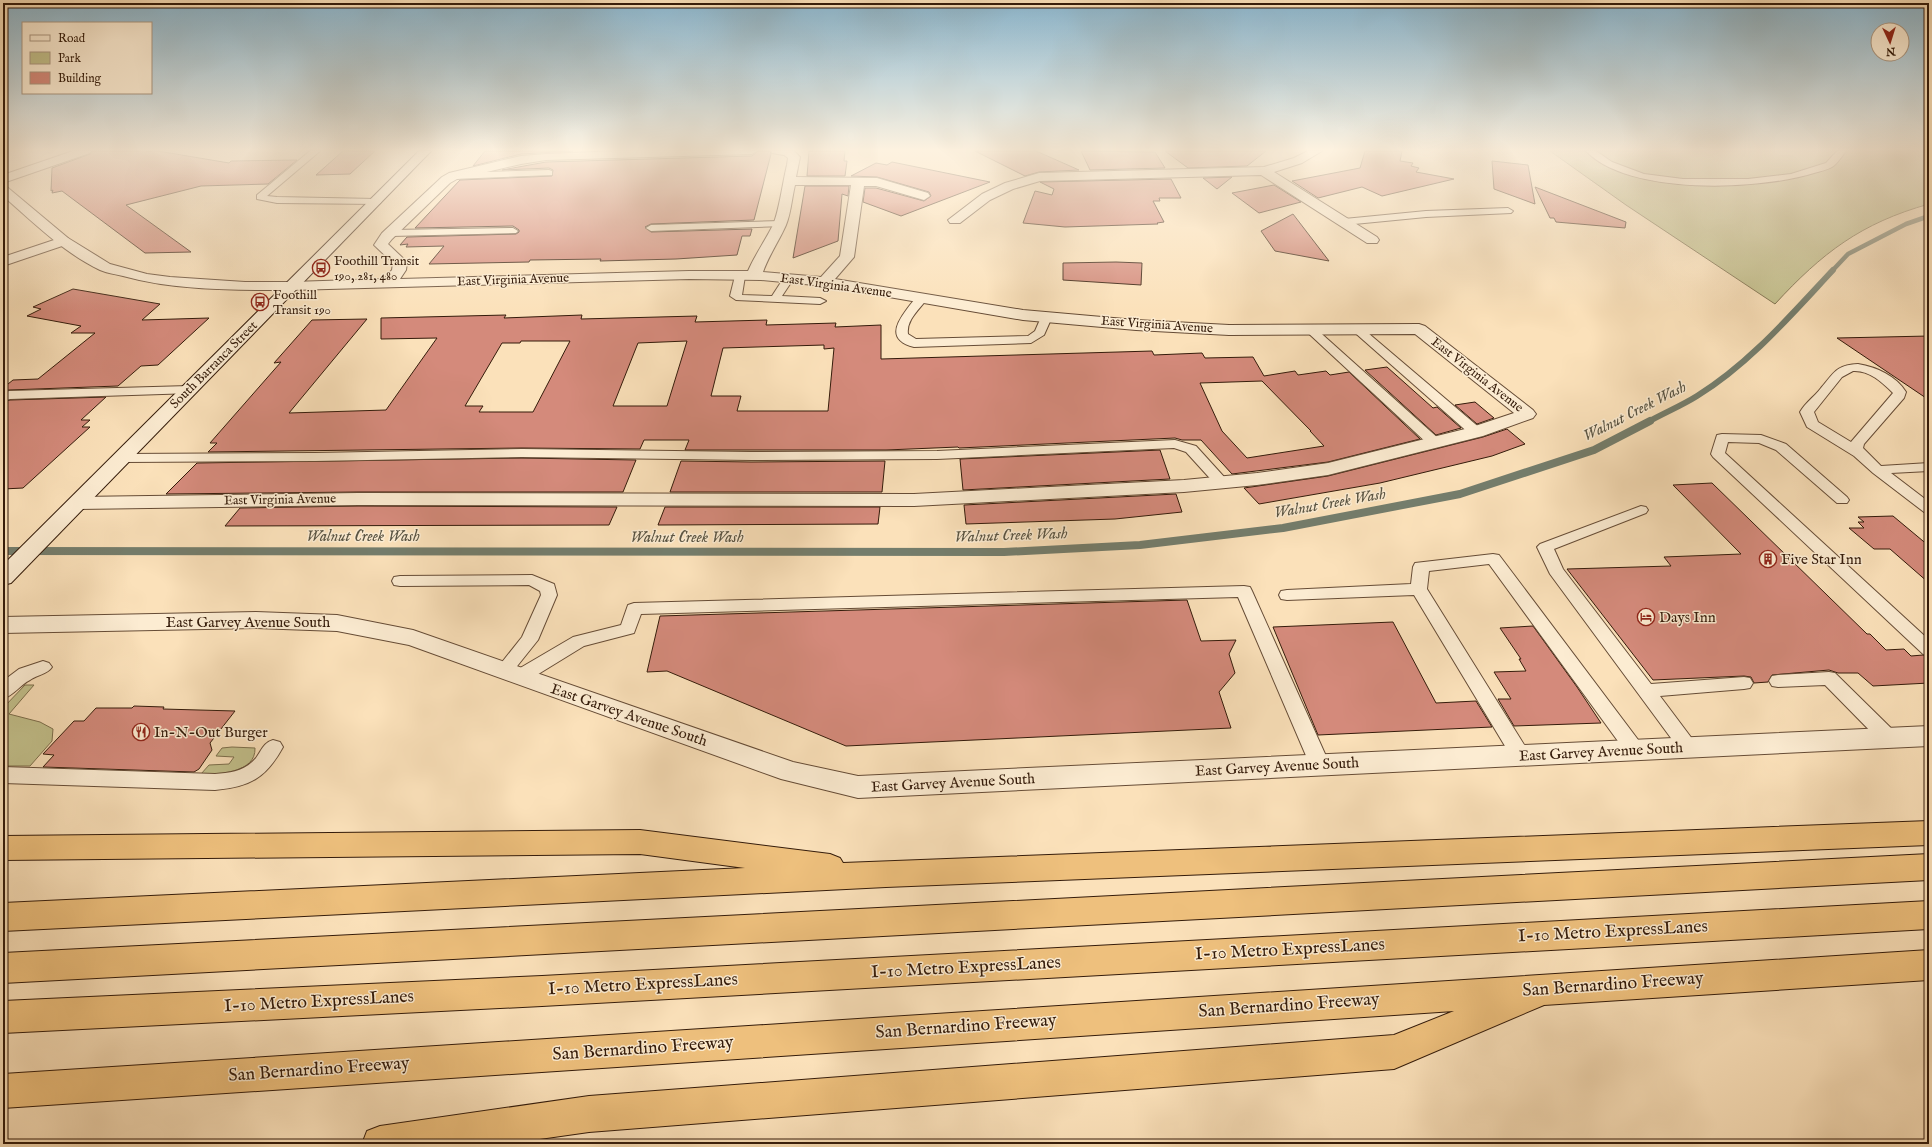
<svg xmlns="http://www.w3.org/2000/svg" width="1932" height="1147" font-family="'IM FELL English',serif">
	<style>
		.green { fill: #c3c18c; stroke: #7c6e4b }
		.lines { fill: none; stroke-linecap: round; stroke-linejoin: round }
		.stream-far2 { stroke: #747d6c; stroke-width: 4.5 }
		.stream-far1 { stroke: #747d6c; stroke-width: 6 }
		.stream { stroke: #747d6c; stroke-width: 8 }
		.building { fill: #d48a7b; stroke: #341b0a; fill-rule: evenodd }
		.service-casing { stroke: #664c36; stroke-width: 2 }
		.minor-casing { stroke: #664c36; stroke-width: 2 }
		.tertiary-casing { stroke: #664c36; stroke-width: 2 }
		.secondary-casing { stroke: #341b0a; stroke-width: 2 }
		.motorway-casing { stroke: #341b0a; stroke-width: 2 }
		.service { fill: #fcecd2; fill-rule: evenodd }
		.minor { fill: #fcecd2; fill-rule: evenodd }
		.tertiary { fill: #fcecd2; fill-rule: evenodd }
		.secondary { fill: #fcecd2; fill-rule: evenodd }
		.motorway { fill: #eec07d; fill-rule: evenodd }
		.labels { text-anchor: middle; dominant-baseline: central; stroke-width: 3; stroke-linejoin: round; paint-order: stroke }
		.far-poi-label { font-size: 13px; fill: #341b0a; stroke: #fcecd2; text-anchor: start }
		.far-street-label { font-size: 13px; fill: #341b0a; stroke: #fcecd2 }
		.poi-label { font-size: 15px; fill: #341b0a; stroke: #fcecd2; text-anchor: start }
		.street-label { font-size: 15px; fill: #341b0a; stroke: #fcecd2 }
		.water-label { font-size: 16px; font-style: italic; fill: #595443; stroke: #fcecd2 }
		.near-street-label { font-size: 18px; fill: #341b0a; stroke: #fcecd2 }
	</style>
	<rect width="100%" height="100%" fill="#fbe1ba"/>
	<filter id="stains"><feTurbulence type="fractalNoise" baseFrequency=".005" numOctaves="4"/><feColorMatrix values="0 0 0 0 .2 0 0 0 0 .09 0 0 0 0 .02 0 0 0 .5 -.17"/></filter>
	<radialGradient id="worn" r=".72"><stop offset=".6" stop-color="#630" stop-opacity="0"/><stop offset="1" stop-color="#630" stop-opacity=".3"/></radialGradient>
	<g class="green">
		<path d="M1550 151H1929V204C1861 223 1822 253 1775 304L1626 205Z"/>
		<path d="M25 685H34L9 714 40 722 53 729 52 741 30 766H3V708Z"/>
		<path d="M232 747 255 748C256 773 219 774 201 774L209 765 229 764 234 757 216 756 222 748Z"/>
	</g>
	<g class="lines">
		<path class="stream-far2" d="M1832 271 1848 254 1906 224 1929 216"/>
		<path class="stream-far1" d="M1648 422C1664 413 1681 406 1697 396 1749 364 1791 315 1833 270"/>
		<path class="stream" d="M3 551 1004 552 1140 545 1283 528 1460 494 1594 450 1650 421"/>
	</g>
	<g class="building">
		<path d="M92 151H158L229 163 231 161 297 160 268 184 201 186 126 205 191 252 145 253 62 191 52 193 53 190 51 191 52 168 90 154Z"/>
		<path d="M343 151H375L350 174 316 175Z"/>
		<path d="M485 151H573L521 154 473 166Z"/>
		<path d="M758 151H770L771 154 754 220 651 224 645 227 651 232 752 229 750 236H742L737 255 676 259 600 261 601 259 530 260 529 262 429 264 444 246 406 247 408 244 400 245 407 237 516 234 519 232V230L513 226 415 228 460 180 552 176 553 170 549 168 502 170 546 162 752 156Z"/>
		<path d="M809 151H845L844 161H847L845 176H807Z"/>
		<path d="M975 151H1036L1079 170 1039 172 1025 176Z"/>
		<path d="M1081 151 1155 152 1165 168 1090 170Z"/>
		<path d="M1165 151H1266L1247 166 1188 168Z"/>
		<path d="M1365 151H1402L1400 161 1413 163 1411 166 1419 168 1416 172 1454 179 1382 196 1362 187 1318 198 1292 181 1360 168Z"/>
		<path d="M1492 161 1528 165 1535 204 1494 189Z"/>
		<path d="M892 162 990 182 901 216 863 202 865 188H876L924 201 931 196 929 192 877 177 851 176 876 163 887 165Z"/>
		<path d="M1232 177 1217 189 1203 178Z"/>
		<path d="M1171 179 1181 198H1159L1160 201H1153L1164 222 1157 223 1158 224 1065 227 1023 223 1035 191 1052 195 1054 189 1040 182Z"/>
		<path d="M1274 185 1301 202 1259 213 1232 193Z"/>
		<path d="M805 186H849L848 196 842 194 838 241 793 258Z"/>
		<path d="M1535 187 1626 222 1625 228 1556 222 1554 218H1550Z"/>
		<path d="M1293 214 1329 261 1275 251 1261 231Z"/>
		<path d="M1116 262 1142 263 1141 285 1063 280V263Z"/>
		<path d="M73 289 160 304 142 320 209 318 158 365 141 366 118 386 9 390 3 391V388L13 380 38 379 95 333H71L81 326 27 316 41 309 33 307Z"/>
		<path d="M506 315 504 318 582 315 581 319 697 316 695 322 767 320 766 325 836 323 835 327 881 325V359L1152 351 1154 355 1202 353 1205 358 1253 357 1264 376 1295 371 1298 375 1326 371 1330 375 1349 372 1420 439 1328 462 1232 474 1201 440H1182L1175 438 959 448 958 447 886 450H685L689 440H644L640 449 522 448 208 452 217 443H210L281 362 274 363 312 320 367 319 289 413 386 410 437 338 381 339V318ZM521 341H570L533 412H479L483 406H465L502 343H520ZM687 341 667 406H613L638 343ZM824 345V349L834 348 828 411H737L741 396H711L723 348ZM1262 381 1311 431H1310L1324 446 1247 458 1222 431 1200 383Z"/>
		<path d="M1929 336V400L1837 338Z"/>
		<path d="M1387 367 1433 408 1437 407 1461 428 1436 435 1365 370Z"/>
		<path d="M106 397 81 420H90L82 427H90L23 488 3 489V402L10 400Z"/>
		<path d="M1475 402 1494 418 1477 424 1455 405Z"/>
		<path d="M1507 429 1525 444 1492 456 1380 483 1259 504 1244 488 1328 476 1483 437Z"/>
		<path d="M1160 450 1170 479 963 490 960 459Z"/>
		<path d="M522 458 636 460 623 492H358L166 494 197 463Z"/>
		<path d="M681 461 751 462 885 461 882 492H670Z"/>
		<path d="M1712 483 1867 634H1870L1886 650 1904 649 1911 656 1923 655 1929 657V683L1873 686 1858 673H1838L1829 670 1772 675 1768 682 1754 683 1751 677 1744 676 1653 680 1567 569 1671 566 1664 557 1741 554 1673 485Z"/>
		<path d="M1176 494 1182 512 1115 519 966 524 964 505Z"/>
		<path d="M358 506 617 507 609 525 225 526 240 508Z"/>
		<path d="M665 507H880L878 524 658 525Z"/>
		<path d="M1893 516 1929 546V583L1890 549H1874L1849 528H1864L1858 522H1864L1858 517Z"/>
		<path d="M1187 600 1201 641 1236 640 1229 654 1235 673 1219 692 1231 728 846 746 667 671 647 672 660 616Z"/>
		<path d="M1393 622 1436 703 1476 701 1492 727 1318 735 1273 627Z"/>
		<path d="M1533 626 1577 687 1601 723 1514 726 1498 699H1511L1494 672 1526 671 1519 659H1521L1500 628Z"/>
		<path d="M134 706 164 707 163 709 235 711 210 743 212 750 199 769 194 772 43 767 54 755 43 754 74 721H84L96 708H132Z"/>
	</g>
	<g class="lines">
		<defs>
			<g id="service">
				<path d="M310 151H320L267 196 277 197 376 199 379 200 381 202 379 204 277 203 257 199V195Z"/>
				<path d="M1586 151H1596L1612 162 1644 174 1683 179H1748L1791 174 1826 163 1837 151H1846C1842 156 1837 164 1832 167 1827 170 1820 171 1814 173 1760 190 1629 196 1586 151Z"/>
				<path d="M549 170 552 171V175L453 179 449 176 453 173Z"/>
				<path d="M1508 208 1513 211 1511 213 1426 217 1344 225 1339 222 1344 219 1426 211Z"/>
				<path d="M780 221 783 222 785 224 783 226 651 231 646 228 651 225Z"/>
				<path d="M513 228 518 231 516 233 391 236 386 233 391 230Z"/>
				<path d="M740 273 745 276 742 295 772 296 785 276 789 275 794 278 782 296 820 298 826 301 820 304 736 300 730 296 735 276Z"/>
				<path d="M921 296 927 299C919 310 906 320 908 334L916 339 1028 336 1035 331 1042 315H1050L1052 317 1044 335 1031 343 914 347C888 340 895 325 907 309 911 304 915 297 921 296Z"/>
				<path d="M1310 326 1314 327 1439 439 1441 442 1439 445H1429L1306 331 1304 329 1306 327Z"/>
				<path d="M1357 326 1361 327 1481 429 1483 432 1481 435H1471L1353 331 1351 329 1353 327Z"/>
				<path d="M1858 364C1877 367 1896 376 1906 392L1904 398 1864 444 1863 448 1881 466 1929 463V471L1891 473 1929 502V513L1924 512 1873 473 1854 456 1807 427 1800 412C1806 402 1814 397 1821 388 1834 373 1836 365 1858 364ZM1853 371C1869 370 1882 382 1893 393L1851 442 1818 422 1814 412 1842 377Z"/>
				<path d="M189 386 193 387 195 390 193 393 10 399 3 401V393L9 391Z"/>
				<path d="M1722 434 1761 435 1786 444 1847 497 1849 500 1847 503H1837L1776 450 1759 443 1728 442 1725 453 1929 640V656L1923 654 1713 457 1711 454 1717 435Z"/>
				<path d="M1175 440 1196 446 1226 479 1228 482 1226 485H1216L1186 452 1174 448 937 459 751 460 522 457 315 461 123 462 118 461 116 458 118 455 123 454 315 453 522 449 751 452 937 451Z"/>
				<path d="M1641 506 1646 507 1648 510 1646 513 1554 549 1563 569 1651 684 1744 677 1750 678 1753 683 1750 688 1744 689 1660 696 1699 748 1696 753 1689 755 1682 753 1550 574 1537 547 1540 544Z"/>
				<path d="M1493 554 1499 555 1642 745 1645 750 1642 755 1635 757 1628 755 1489 564 1429 571 1427 589 1528 751 1531 756 1528 761 1521 763 1514 761 1414 595 1287 600 1281 599 1279 595 1281 591 1287 590 1411 584 1413 567 1415 563Z"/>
				<path d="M532 575 554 584 557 595 538 640 510 675 504 677 498 675 495 671 522 637 541 595 540 591 529 585 400 586 394 585 392 581 394 577 400 576Z"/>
				<path d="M1244 586 1250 587 1252 591 1330 765 1327 770 1320 773 1313 770 1310 765 1238 597 641 614 634 633 584 646 527 681 521 682 515 681 512 676 515 671 573 637 621 625 628 605 634 603Z"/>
				<path d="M43 661 49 663 52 667C48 674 37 675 30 680 20 685 14 695 3 699V681L19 669Z"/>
				<path d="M1829 672 1835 673 1896 733 1898 738 1896 743 1889 745 1882 743 1825 685 1778 687 1772 686 1769 681 1772 676 1778 675Z"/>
				<path d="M273 740 280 742 283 747C266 778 250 787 215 790L3 783V767L215 774C231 773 245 771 256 758 262 750 263 743 273 740Z"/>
			</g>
			<g id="minor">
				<path d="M73 151H91L90 153 3 183V175Z"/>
				<path d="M619 151H757L752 154 546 160 521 164 457 179 450 183 392 239 388 244 407 262 406 270 400 279 689 271H748C755 255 765 241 773 225 779 212 783 181 787 165L788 158 784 155 772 153 771 151H794L800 157 796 177 877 178 928 193 930 196 924 200 876 186H864L854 257 835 279 1023 310 1136 320 1229 325 1419 324 1425 326 1533 410 1536 414 1533 418 1483 436 1328 475 1257 485 1184 492 914 506 358 505 78 509 71 507 68 503 71 499 78 497 358 493 914 494 1184 480 1257 473 1328 463 1469 428 1514 413 1415 334 1229 335 1136 330 1023 320 825 286 761 280 689 279 292 290 287 289 285 286 287 283 292 282 384 279 392 270 393 263 374 245 382 233 442 177 449 173 521 156 546 154ZM795 185H851L840 256 821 277 763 272C769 255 779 241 786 225 791 213 792 197 795 185Z"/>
				<path d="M1308 151H1322L1302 163 1274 172 1377 237 1379 240 1377 243H1367L1261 175 1040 181 1013 189 990 200 960 223H950L948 220 982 194 1005 183 1039 173 1264 167 1294 158Z"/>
				<path d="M63 237 68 238 70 241 68 244 3 266V257Z"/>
			</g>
			<g id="tertiary">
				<path d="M3 186 7 187 68 238 110 264 147 274 170 277 245 282H292L297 283 299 286 297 289 292 290C236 290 177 291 123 276 115 274 107 273 100 270 64 253 33 222 3 196Z"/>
				<path d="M256 612 337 615 413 630 793 762 858 776 1929 726V746L858 798 781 779 409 645 337 631 256 628 3 633V617Z"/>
			</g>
			<path id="secondary" d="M419 151H431L11 583 3 585V565Z"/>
			<g id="motorway">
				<path d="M1929 821V845L886 887 3 931V903L745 868 640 854 3 860V836L640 830 830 854 840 858 843 863Z"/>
				<path d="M1929 854V880L3 983V953Z"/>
				<path d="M1929 901V929L542 1006 3 1033V1001L542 976Z"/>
				<path d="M1929 950V980L1544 1005 1394 1069 589 1132 504 1144H362L367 1131 380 1126 589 1096 1394 1035 1454 1011 3 1108V1074Z"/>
			</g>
		</defs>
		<use href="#service" class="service-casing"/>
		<use href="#minor" class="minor-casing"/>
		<use href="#tertiary" class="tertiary-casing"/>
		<use href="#secondary" class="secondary-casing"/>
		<use href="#motorway" class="motorway-casing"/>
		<use href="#service" class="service"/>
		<use href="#minor" class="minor"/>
		<use href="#tertiary" class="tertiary"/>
		<use href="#secondary" class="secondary"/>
		<use href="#motorway" class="motorway"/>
	</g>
	<linearGradient id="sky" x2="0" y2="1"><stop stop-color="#8bb8d1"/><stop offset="0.48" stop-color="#fdf2e0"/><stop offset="1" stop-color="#fdf2e0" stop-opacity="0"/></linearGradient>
	<rect width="1932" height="312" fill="url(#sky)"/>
	<defs>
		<symbol id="bus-ring" viewBox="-11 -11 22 22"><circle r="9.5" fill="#fcecd2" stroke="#8f2418" stroke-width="1.5"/><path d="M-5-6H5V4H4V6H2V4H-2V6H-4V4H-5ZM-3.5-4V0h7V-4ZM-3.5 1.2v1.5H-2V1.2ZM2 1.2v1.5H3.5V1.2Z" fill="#8f2418"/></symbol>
		<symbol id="building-ring" viewBox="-11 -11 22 22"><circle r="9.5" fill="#fcecd2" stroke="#8f2418" stroke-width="1.5"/><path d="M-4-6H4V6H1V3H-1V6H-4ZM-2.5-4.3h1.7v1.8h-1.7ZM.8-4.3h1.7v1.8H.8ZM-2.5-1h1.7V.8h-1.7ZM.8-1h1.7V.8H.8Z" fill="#8f2418"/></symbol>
		<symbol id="hotel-ring" viewBox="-11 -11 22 22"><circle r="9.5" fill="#fcecd2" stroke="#8f2418" stroke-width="1.5"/><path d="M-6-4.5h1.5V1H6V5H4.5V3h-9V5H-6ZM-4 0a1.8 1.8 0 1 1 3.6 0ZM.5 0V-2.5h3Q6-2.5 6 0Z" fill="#8f2418"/></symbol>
		<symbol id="restaurant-ring" viewBox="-11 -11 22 22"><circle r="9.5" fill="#fcecd2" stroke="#8f2418" stroke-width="1.5"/><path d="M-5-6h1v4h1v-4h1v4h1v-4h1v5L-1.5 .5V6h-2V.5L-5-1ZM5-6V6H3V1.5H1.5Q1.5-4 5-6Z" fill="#8f2418"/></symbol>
	</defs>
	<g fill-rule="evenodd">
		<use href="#bus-ring" x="311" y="258" width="20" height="20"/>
		<use href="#bus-ring" x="250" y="292" width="20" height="20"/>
		<use href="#building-ring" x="1758" y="549" width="20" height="20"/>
		<use href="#hotel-ring" x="1636" y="607" width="20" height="20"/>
		<use href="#restaurant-ring" x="131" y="722" width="20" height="20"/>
	</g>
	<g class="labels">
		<g class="far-poi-label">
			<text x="334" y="261">Foothill Transit<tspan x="334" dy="15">190, 281, 480</tspan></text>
			<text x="273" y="295">Foothill<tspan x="273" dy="15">Transit 190</tspan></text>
		</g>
		<g class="far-street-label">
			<text transform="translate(513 280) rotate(-2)">East Virginia Avenue</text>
			<text transform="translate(836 286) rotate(8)">East Virginia Avenue</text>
			<text transform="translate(1157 325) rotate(4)">East Virginia Avenue</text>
			<text transform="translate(214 365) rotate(-45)">South Barranca Street</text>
			<text transform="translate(1477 375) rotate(38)">East Virginia Avenue</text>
			<text transform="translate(280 500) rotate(-1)">East Virginia Avenue</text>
		</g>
		<g class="poi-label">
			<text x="1781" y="559">Five Star Inn</text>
			<text x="1659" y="617">Days Inn</text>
			<text x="154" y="732">In-N-Out Burger</text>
		</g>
		<g class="street-label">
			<text x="248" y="622">East Garvey Avenue South</text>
			<text transform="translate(629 715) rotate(19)">East Garvey Avenue South</text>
			<text transform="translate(1601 752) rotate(-3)">East Garvey Avenue South</text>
			<text transform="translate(1277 767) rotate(-3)">East Garvey Avenue South</text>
			<text transform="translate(953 783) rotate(-3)">East Garvey Avenue South</text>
		</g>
		<g class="water-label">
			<text transform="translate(1635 412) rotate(-27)">Walnut Creek Wash</text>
			<text transform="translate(1330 504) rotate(-10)">Walnut Creek Wash</text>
			<text transform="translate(1011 536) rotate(-2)">Walnut Creek Wash</text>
			<text x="363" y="537">Walnut Creek Wash</text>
			<text x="687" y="538">Walnut Creek Wash</text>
		</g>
		<g class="near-street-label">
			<text transform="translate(1613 932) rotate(-3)">I-10 Metro ExpressLanes</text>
			<text transform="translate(1290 950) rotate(-3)">I-10 Metro ExpressLanes</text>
			<text transform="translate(966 968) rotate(-3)">I-10 Metro ExpressLanes</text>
			<text transform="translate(643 985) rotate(-3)">I-10 Metro ExpressLanes</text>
			<text transform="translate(1613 985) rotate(-4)">San Bernardino Freeway</text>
			<text transform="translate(319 1002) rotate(-3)">I-10 Metro ExpressLanes</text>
			<text transform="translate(1289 1006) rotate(-4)">San Bernardino Freeway</text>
			<text transform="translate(966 1027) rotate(-4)">San Bernardino Freeway</text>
			<text transform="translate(643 1049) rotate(-4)">San Bernardino Freeway</text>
			<text transform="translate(319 1070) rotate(-4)">San Bernardino Freeway</text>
		</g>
	</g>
	<rect width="1932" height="1147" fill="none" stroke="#fbe1ba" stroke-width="16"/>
	<rect x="4" y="4" width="1924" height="1139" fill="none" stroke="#341b0a" stroke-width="2"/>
	<rect x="8" y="8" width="1916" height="1131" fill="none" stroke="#341b0a"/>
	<rect x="22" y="22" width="130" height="72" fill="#fcecd2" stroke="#ac9882"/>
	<rect x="30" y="35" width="20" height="6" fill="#fcecd2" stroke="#ac9882"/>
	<text x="58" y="42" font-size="12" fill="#341b0a">Road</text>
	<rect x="30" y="52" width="20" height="12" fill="#c3c18c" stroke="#ac9882"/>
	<text x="58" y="62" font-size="12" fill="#341b0a">Park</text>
	<rect x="30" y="72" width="20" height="12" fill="#d48a7b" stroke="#ac9882"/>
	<text x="58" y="82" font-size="12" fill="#341b0a">Building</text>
	<g transform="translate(1890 42) rotate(176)"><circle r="19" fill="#fcecd2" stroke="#ac9882"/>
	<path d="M0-3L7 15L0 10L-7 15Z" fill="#8f2418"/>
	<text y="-6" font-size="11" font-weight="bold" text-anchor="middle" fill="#341b0a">N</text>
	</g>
	<rect width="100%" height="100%" filter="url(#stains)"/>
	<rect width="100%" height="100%" fill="url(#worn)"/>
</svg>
